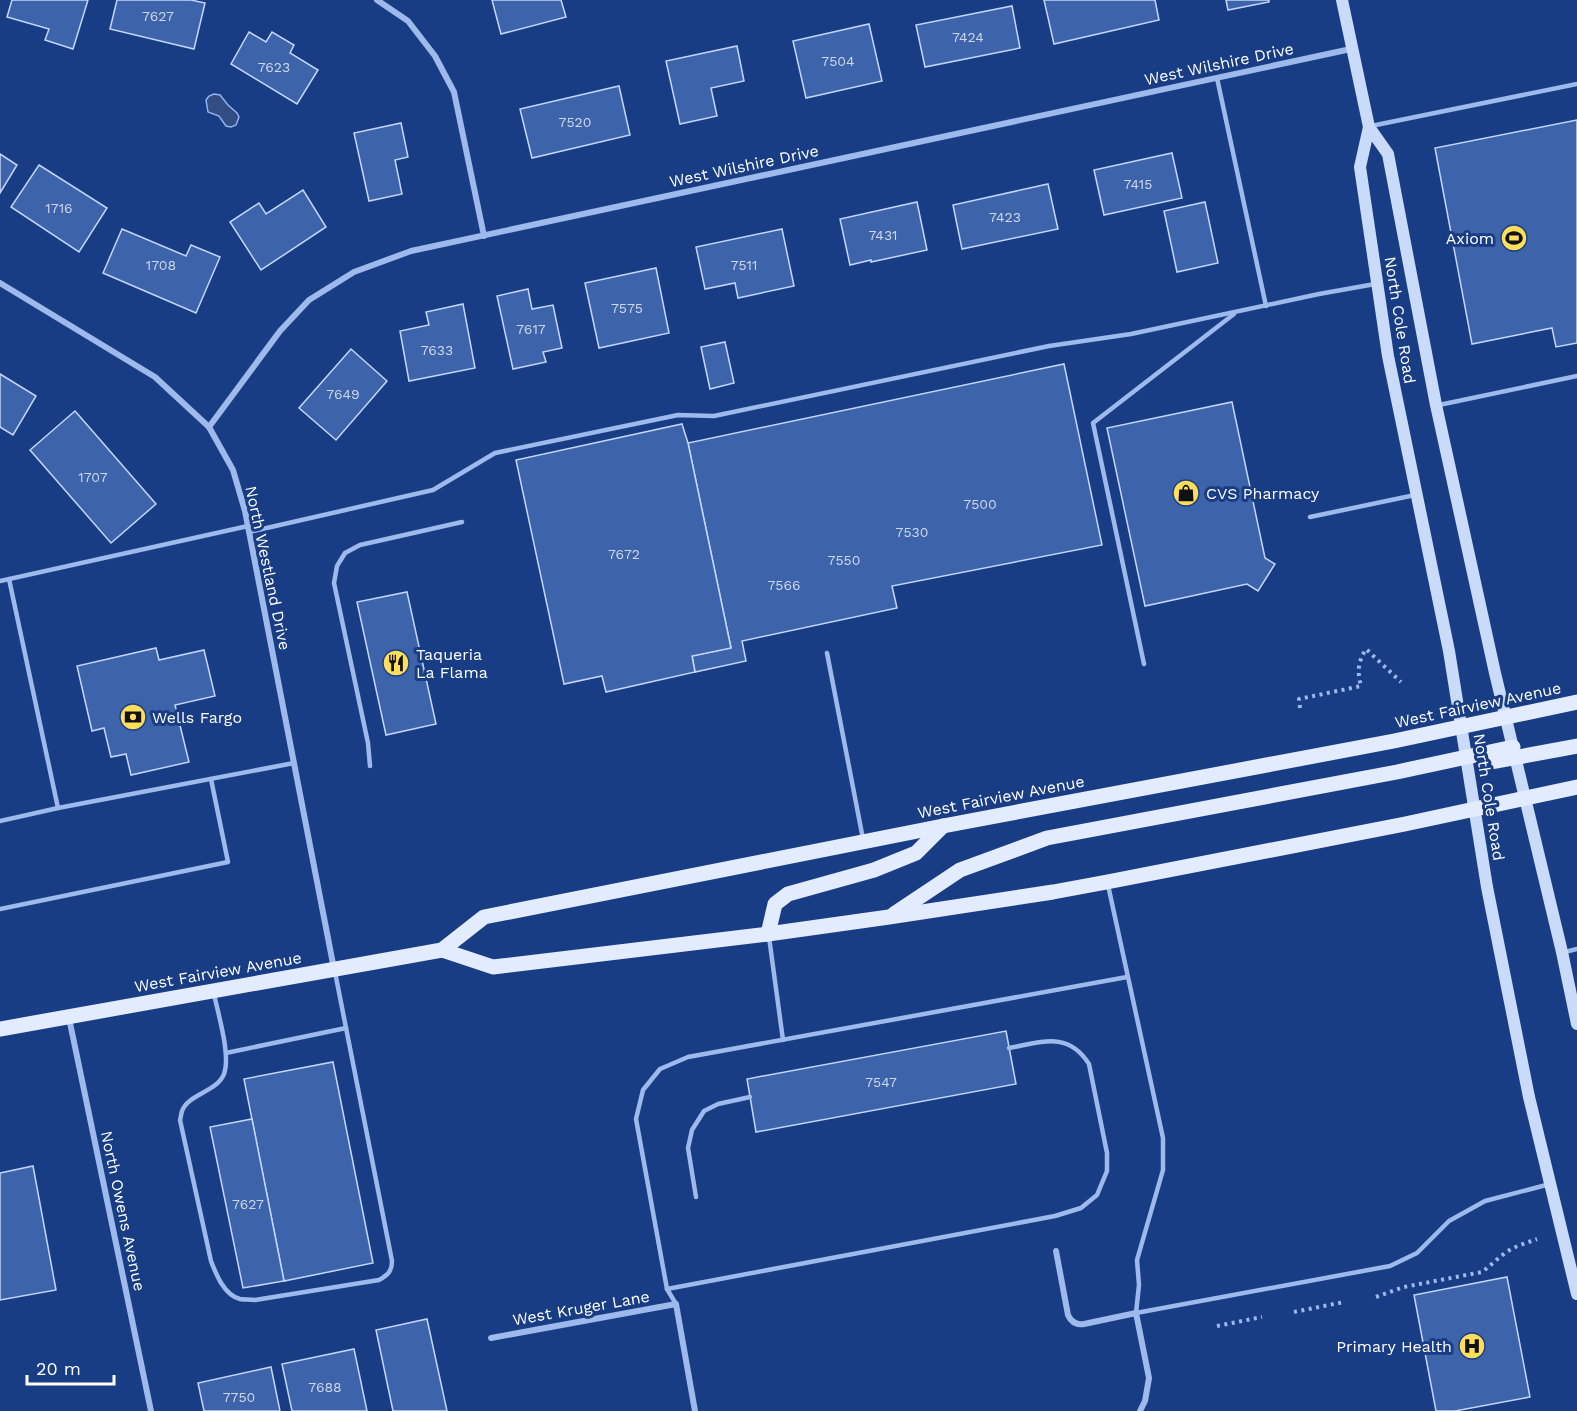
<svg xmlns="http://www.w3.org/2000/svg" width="1577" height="1411" font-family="'Work Sans',sans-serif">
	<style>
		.water { fill: #324d82; stroke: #90b3ee; stroke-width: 1.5 }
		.building { fill: #3d63ab; stroke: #c3d6f9; stroke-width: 1.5 }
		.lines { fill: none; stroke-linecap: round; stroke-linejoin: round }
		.path { stroke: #9eb9ec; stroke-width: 4; stroke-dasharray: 3 4.5; stroke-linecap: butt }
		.service { stroke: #9eb9ec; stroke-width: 4.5 }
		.minor { stroke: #9eb9ec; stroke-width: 6 }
		.secondary { stroke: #cadaf9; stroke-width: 12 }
		.primary { stroke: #e3ebff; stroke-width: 15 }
		.labels { text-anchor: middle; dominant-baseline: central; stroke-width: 6; stroke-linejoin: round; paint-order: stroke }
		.number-label { font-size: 14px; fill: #ced8ea }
		.street-label { font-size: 16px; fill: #fff; stroke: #193d84 }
		.poi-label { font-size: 16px; fill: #fff; stroke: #193d84; text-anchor: start }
	</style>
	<rect width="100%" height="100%" fill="#193d84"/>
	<path class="water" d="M214 94 220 95 228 105 237 113 239 117 236 125 231 127 226 126 219 116 208 112 206 100 209 96Z"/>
	<g class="building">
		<path d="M12 0H88L73 49 45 40 49 29 7 17Z"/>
		<path d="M117 0H191L205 3 194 49 110 29Z"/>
		<path d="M492 0H561L566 17 501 34Z"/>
		<path d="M1044 0H1155L1159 20 1054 44Z"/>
		<path d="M1226 0H1269V2L1228 10Z"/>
		<path d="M1012 6 1020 48 925 67 916 25Z"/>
		<path d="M869 24 882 81 806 98 793 41Z"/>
		<path d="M249 32 266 42 272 32 294 45 290 53 318 70 297 104 231 64Z"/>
		<path d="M737 46 744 81 711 88 717 116 680 124 666 61Z"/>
		<path d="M619 86 630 135 532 158 520 109Z"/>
		<path d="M1577 120V343L1556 347 1552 328 1472 344 1435 148Z"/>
		<path d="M401 123 408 157 395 160 402 194 369 201 354 133Z"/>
		<path d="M1172 153 1182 198 1104 215 1094 170Z"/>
		<path d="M0 154 17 165 0 193Z"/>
		<path d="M39 165 107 208 79 252 11 207Z"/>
		<path d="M1048 184 1058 229 962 249 953 205Z"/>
		<path d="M303 190 326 227 261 270 230 222 259 203 266 214Z"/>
		<path d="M917 202 927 250 871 262V260L850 265 840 219Z"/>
		<path d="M1205 202 1218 263 1177 272 1164 211Z"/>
		<path d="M122 229 186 256 191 245 220 257 196 313 103 273Z"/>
		<path d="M782 229 794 286 738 298 735 283 705 289 696 247Z"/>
		<path d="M656 268 669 333 599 348 585 283Z"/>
		<path d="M528 289 532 309 553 305 562 348 543 352 546 362 513 369 497 296Z"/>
		<path d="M463 304 475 368 409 381 400 331 429 325 426 312Z"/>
		<path d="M725 342 734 383 710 389 701 347Z"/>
		<path d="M351 349 387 381 336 440 299 408Z"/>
		<path d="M1064 364 1102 545 892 586 897 608 742 641 746 661 695 672 692 656 731 648 688 443Z"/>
		<path d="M0 374 36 396 13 435 0 427Z"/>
		<path d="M1232 402 1265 558 1275 564 1258 591 1247 584 1145 606 1107 428Z"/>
		<path d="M75 411 156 504 111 543 30 450Z"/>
		<path d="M682 424 688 443 731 648 692 656 695 672 606 692 602 676 564 684 516 460Z"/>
		<path d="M407 592 436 724 386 735 357 602Z"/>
		<path d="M156 648 159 660 204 650 215 696 175 705 189 762 131 775 126 754 111 757 104 728 92 731 77 666Z"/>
		<path d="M1006 1031 1016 1084 756 1132 747 1079Z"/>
		<path d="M333 1062 373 1263 284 1281 244 1079Z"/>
		<path d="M252 1119 284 1281 243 1288 210 1127Z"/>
		<path d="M33 1166 56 1290 0 1300V1173Z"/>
		<path d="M1507 1277 1530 1397 1455 1411H1436L1414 1295Z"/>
		<path d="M427 1319 447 1411H393L376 1330Z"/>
		<path d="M354 1349 367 1411H292L282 1364Z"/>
		<path d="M271 1367 280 1411H204L198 1383Z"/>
	</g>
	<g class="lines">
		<g class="path">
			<path d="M1300 708 1299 699 1361 686C1357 671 1358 662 1366 649L1401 682"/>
			<path d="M1376 1297 1404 1287 1482 1272C1490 1266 1497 1259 1505 1253 1515 1246 1526 1243 1537 1239"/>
			<path d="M1294 1312 1344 1302"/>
			<path d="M1217 1326 1262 1317"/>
		</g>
		<g class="service">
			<path d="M1217 78 1266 306"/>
			<path d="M1371 126 1577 84"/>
			<path d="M1439 405 1577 376"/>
			<path d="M1310 517 1415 495"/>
			<path d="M249 532 433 490 495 453 678 415 714 416 1049 346 1131 334 1319 294 1375 284"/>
			<path d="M9 579 58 808"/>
			<path d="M0 581 248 526"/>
			<path d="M827 653 863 839"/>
			<path d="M1144 664 1093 423 1234 314"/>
			<path d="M370 766 368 743 334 583 337 566 345 553 360 545 462 522"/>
			<path d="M0 821 58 808 294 763"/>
			<path d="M1108 885 1163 1138V1170L1137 1260 1139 1285 1136 1313 1390 1266 1417 1253 1449 1221 1485 1201 1550 1184"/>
			<path d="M0 909 228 862 211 779"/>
			<path d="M769 937 783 1040"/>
			<path d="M1565 952 1577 949"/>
			<path d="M214 994C218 1014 231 1055 224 1074 217 1092 188 1094 182 1111 181 1114 181 1117 180 1120L211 1261C216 1274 224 1295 240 1299 245 1300 250 1299 255 1300L379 1280C388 1275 392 1271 392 1261L335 972"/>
			<path d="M226 1053 346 1028"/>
			<path d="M696 1197 688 1148 692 1130 704 1111 718 1104 750 1097"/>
			<path d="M667 1289 1055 1216 1081 1208 1097 1195 1107 1171V1153L1089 1064C1068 1031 1042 1042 1009 1048"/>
			<path d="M676 1304 667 1289 636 1119 643 1090 660 1069 688 1057 1127 977"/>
		</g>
		<g class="minor">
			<path d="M377 0 408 21 435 56 454 92 484 236"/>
			<path d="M0 283 155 377 209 427 233 470 245 511 334 969"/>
			<path d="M209 427 280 331 309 300 354 272 411 251 1351 49"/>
			<path d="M69 1018 151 1411"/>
			<path d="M1056 1251 1068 1315C1071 1322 1076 1325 1084 1324L1136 1313 1149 1378 1145 1401 1140 1411"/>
			<path d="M491 1338 676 1304 695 1411"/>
		</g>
		<g class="secondary">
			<path d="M1342 0 1369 127 1388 154 1436 405 1495 673 1562 952 1577 1024"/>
			<path d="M1369 127 1360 167 1388 356 1449 651 1487 887 1529 1097 1577 1294"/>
		</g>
		<g class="primary">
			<path d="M1486 763 1577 746"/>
			<path d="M894 914 960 870 1047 838 1397 772 1513 747"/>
			<path d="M768 934 775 904 788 894 874 870 916 853 943 826"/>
			<path d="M442 950 493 967 768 934 889 917 1053 892 1107 882 1405 824 1577 787"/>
			<path d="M0 1029 442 950 484 917 943 826 1394 741 1577 702"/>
		</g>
	</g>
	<defs>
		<symbol id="stadium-disc" viewBox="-11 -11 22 22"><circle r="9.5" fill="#ffdf59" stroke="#193d84"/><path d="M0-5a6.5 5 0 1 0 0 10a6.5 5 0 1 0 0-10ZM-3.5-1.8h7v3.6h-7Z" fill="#111"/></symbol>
		<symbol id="shop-disc" viewBox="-11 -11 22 22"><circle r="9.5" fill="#ffdf59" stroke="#193d84"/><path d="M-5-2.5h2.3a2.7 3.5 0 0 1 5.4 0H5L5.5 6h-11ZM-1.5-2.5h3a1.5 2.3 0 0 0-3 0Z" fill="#111"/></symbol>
		<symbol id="restaurant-disc" viewBox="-11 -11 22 22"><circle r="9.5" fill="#ffdf59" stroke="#193d84"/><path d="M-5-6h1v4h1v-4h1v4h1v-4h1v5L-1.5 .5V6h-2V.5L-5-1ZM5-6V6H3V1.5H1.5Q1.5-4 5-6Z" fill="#111"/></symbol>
		<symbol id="bank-disc" viewBox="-11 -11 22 22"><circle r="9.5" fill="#ffdf59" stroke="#193d84"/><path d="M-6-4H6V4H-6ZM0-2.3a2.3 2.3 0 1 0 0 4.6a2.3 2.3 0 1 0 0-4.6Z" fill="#111"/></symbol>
		<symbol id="hospital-disc" viewBox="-11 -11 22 22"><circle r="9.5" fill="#ffdf59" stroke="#193d84"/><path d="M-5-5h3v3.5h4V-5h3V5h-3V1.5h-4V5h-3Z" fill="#111"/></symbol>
	</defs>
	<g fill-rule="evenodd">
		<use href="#stadium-disc" x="1499" y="223" width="30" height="30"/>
		<use href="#shop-disc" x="1171" y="478" width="30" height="30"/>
		<use href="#restaurant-disc" x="381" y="648" width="30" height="30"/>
		<use href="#bank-disc" x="118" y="702" width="30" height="30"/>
		<use href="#hospital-disc" x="1457" y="1331" width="30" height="30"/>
	</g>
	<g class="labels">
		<g class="number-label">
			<text x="158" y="16">7627</text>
			<text x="968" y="37">7424</text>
			<text x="838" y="61">7504</text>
			<text x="274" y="67">7623</text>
			<text x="575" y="122">7520</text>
			<text x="1138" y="184">7415</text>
			<text x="59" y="208">1716</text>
			<text x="1005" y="217">7423</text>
			<text x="883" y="235">7431</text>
			<text x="161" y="265">1708</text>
			<text x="744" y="265">7511</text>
			<text x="627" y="308">7575</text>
			<text x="531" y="329">7617</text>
			<text x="437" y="350">7633</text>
			<text x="343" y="394">7649</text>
			<text x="93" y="477">1707</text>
			<text x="980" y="504">7500</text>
			<text x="912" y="532">7530</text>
			<text x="624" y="554">7672</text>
			<text x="844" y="560">7550</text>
			<text x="784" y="585">7566</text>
			<text x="881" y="1082">7547</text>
			<text x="248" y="1204">7627</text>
			<text x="325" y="1387">7688</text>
			<text x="239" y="1397">7750</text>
		</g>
		<g class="street-label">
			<text transform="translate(1219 64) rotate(-12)">West Wilshire Drive</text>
			<text transform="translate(744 166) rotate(-12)">West Wilshire Drive</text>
			<text transform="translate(1400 320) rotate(81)">North Cole Road</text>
			<text transform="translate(268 568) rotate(78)">North Westland Drive</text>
			<text transform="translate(1478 705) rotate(-12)">West Fairview Avenue</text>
			<text transform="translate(1001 797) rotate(-11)">West Fairview Avenue</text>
			<text transform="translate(1489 797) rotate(81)">North Cole Road</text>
			<text transform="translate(218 972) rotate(-10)">West Fairview Avenue</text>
			<text transform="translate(123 1211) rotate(78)">North Owens Avenue</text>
			<text transform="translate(581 1308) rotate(-10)">West Kruger Lane</text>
		</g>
		<g class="poi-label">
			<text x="1494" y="238" text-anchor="end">Axiom</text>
			<text x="1206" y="493">CVS Pharmacy</text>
			<text x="416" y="654">Taqueria<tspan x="416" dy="18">La Flama</tspan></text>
			<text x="152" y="717">Wells Fargo</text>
			<text x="1452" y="1346" text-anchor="end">Primary Health</text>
		</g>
	</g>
	<path d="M27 1375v9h87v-9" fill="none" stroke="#ffffff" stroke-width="3"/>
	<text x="36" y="1375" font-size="18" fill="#ffffff" stroke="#193d84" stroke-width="4.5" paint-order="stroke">20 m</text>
</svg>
